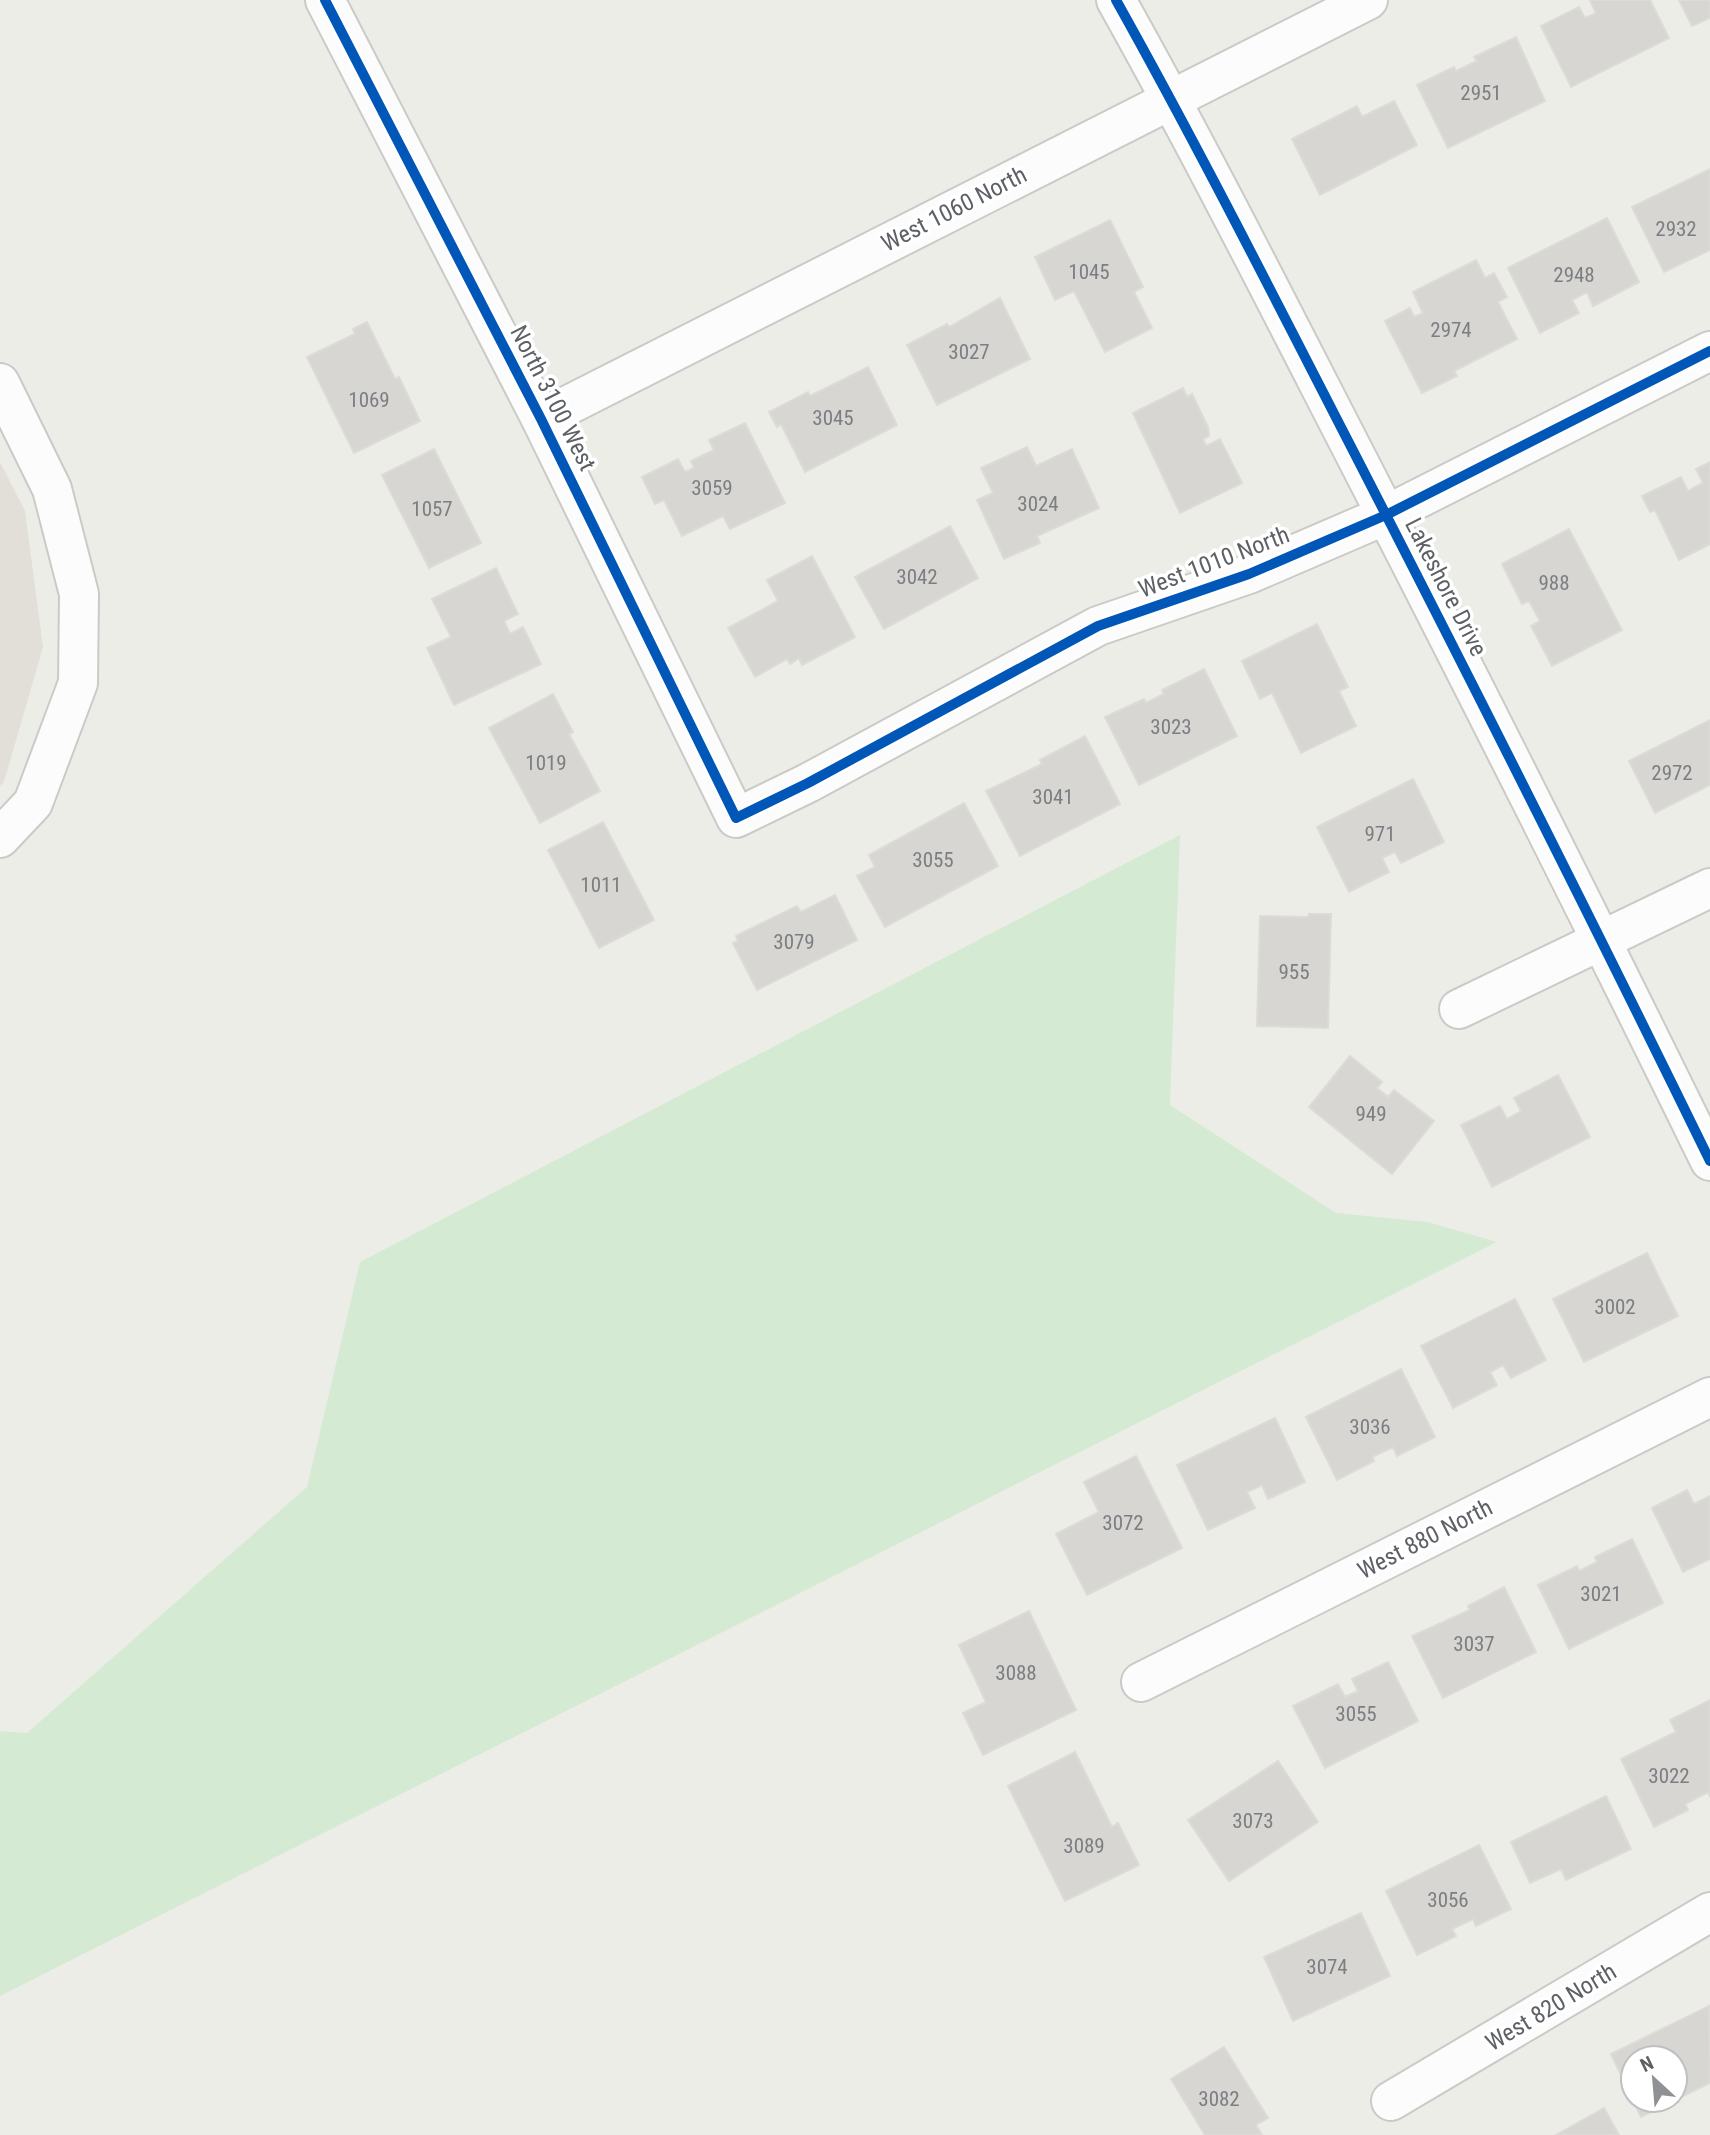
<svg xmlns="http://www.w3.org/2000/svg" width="1710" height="2135" font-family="'Roboto Condensed',sans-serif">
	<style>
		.education { fill: #e1dfd7 }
		.green { fill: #d5ead3 }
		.building { fill: #d7d6d3; stroke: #dcdbd7; stroke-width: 2 }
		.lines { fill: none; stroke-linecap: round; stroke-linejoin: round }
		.minor-casing { stroke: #cacac8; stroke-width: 42 }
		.minor { stroke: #fcfcfc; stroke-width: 38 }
		.cycleway-casing { stroke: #fff; stroke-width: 15 }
		.cycleway { stroke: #0057b8; stroke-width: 10 }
		.labels { text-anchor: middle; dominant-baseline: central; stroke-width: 7; stroke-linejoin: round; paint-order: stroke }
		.number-label { font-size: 21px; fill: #7c7f82 }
		.street-label { font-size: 24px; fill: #5d6166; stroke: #fff }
	</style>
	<rect width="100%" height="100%" fill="#edede8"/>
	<path class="education" d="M0 462 25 511 43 647 4 782 0 786Z"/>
	<path class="green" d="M1180 835 1170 1105 1336 1213 1428 1222 1497 1242 0 1996V1731L27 1733 307 1487 360 1262Z"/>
	<g class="building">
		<path d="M1590 0H1650L1669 38 1571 87 1541 26 1579 7 1585 18 1596 13Z"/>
		<path d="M1679 0H1710V18L1692 26Z"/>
		<path d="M1516 37 1545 101 1448 148 1417 85 1454 67 1456 71 1477 61 1474 57Z"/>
		<path d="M1394 101 1417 145 1320 195 1292 139 1357 106 1362 117Z"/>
		<path d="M1710 169V250L1664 272 1632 207Z"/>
		<path d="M1607 218 1639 282 1593 306 1587 292 1572 300 1579 313 1540 333 1508 268Z"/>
		<path d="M1110 220 1143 287 1134 292 1152 328 1105 352 1074 291 1055 300 1035 257Z"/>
		<path d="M1476 260 1485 278 1494 273 1507 297 1498 302 1517 339 1454 371 1457 376 1422 393 1385 321 1410 308 1414 317 1423 313 1413 292Z"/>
		<path d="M1000 298 1030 359 937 405 907 345 947 324 949 327Z"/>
		<path d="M367 322 395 379 399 377 420 421 354 453 307 357 355 334 353 329Z"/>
		<path d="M868 367 897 425 805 472 781 424 777 427 769 412 808 392 810 396Z"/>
		<path d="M1183 388 1187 397 1192 394 1208 427 1209 436 1203 439 1206 446 1220 439 1242 483 1180 513 1133 413Z"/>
		<path d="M745 423 785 503 730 529 723 516 682 536 664 500 655 504 642 477 678 459 685 472 694 468 691 461 714 450 709 440Z"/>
		<path d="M1027 447 1036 466 1072 449 1099 508 1037 536 1040 543 1004 559 977 500 993 493 981 468Z"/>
		<path d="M434 449 481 543 429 568 382 475Z"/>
		<path d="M1710 462V544L1679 560 1655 510 1650 512 1642 496 1681 477 1688 491 1703 483 1696 469Z"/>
		<path d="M950 526 978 578 884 629 855 577Z"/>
		<path d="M1569 529 1622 630 1552 666 1531 626 1540 621 1529 601 1522 604 1502 564Z"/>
		<path d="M812 556 855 637 802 665 799 658 790 664 787 659 755 677 728 628 778 601 767 580Z"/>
		<path d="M496 568 518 614 504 621 510 634 523 627 541 664 454 705 427 648 451 637 432 599Z"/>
		<path d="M1317 624 1348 687 1339 691 1356 726 1301 753 1272 693 1260 699 1242 661Z"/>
		<path d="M1204 669 1237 736 1139 785 1105 717 1144 699 1146 703 1164 694 1162 690Z"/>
		<path d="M553 694 573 732 569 734 600 791 540 823 489 728Z"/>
		<path d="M1710 720V785L1655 813 1629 761Z"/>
		<path d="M1085 736 1120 804 1020 856 986 791 1042 764 1040 760Z"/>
		<path d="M1413 779 1444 842 1401 863 1395 852 1382 858 1389 872 1349 892 1317 827Z"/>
		<path d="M964 803 998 866 885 927 857 876 875 867 869 855Z"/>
		<path d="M603 822 654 920 599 948 548 850Z"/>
		<path d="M835 895 857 940 757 990 733 943 738 941 736 936 797 906 801 912Z"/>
		<path d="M1309 914H1331L1328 1028 1257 1026 1260 916 1308 917Z"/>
		<path d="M1350 1056 1382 1082 1377 1088 1388 1097 1394 1090 1434 1121 1392 1174 1309 1107Z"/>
		<path d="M1558 1075 1590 1137 1492 1187 1461 1125 1500 1106 1507 1119 1521 1111 1514 1098Z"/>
		<path d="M1647 1253 1678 1316 1584 1362 1553 1299Z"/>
		<path d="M1515 1299 1546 1360 1511 1378 1503 1365 1490 1372 1497 1385 1453 1408 1421 1346Z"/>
		<path d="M1401 1369 1435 1437 1397 1456 1393 1447 1372 1457 1374 1461 1337 1480 1306 1417Z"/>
		<path d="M1275 1418 1305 1482 1268 1499 1262 1485 1247 1492 1255 1508 1208 1530 1177 1465Z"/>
		<path d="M1136 1456 1182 1548 1087 1595 1056 1534 1099 1512 1084 1482Z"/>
		<path d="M1687 1490 1694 1504 1710 1496V1559L1683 1572 1652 1508Z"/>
		<path d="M1632 1539 1663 1603 1569 1649 1538 1585 1577 1566 1579 1571 1597 1562 1595 1557Z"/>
		<path d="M1504 1587 1536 1652 1443 1698 1412 1636 1470 1610 1468 1606Z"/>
		<path d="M1029 1611 1076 1710 983 1755 963 1713 986 1702 959 1645Z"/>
		<path d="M1388 1662 1418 1721 1325 1768 1293 1706 1338 1684 1345 1697 1358 1691 1352 1679Z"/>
		<path d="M1710 1700V1797L1708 1792 1685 1804 1688 1810 1654 1827 1621 1759 1676 1732 1670 1720Z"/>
		<path d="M1075 1752 1112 1827 1118 1823 1139 1865 1065 1901 1008 1786Z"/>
		<path d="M1278 1761 1318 1822 1229 1881 1188 1820Z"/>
		<path d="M1606 1796 1631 1849 1566 1880 1561 1869 1530 1883 1511 1842Z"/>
		<path d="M1479 1845 1511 1909 1476 1926 1473 1919 1452 1929 1456 1936 1417 1955 1386 1891Z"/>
		<path d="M1361 1913 1390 1976 1293 2021 1264 1957Z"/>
		<path d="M1709 2006 1710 2083 1641 2117 1633 2100H1675V2058H1633V2100L1611 2054Z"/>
		<path d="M1224 2047 1268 2118 1256 2125 1262 2135H1205L1171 2079Z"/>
		<path d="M1604 2108 1619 2135H1556Z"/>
	</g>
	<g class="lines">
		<defs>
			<g id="minor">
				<path d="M325 0 541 419 736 818 808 783 1098 626 1249 574 1386 515 1710 351"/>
				<path d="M1116 0C1196 143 1270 289 1345 435 1469 676 1591 918 1710 1161"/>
				<path d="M0 383 52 489 79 594 78 683 33 803 0 838"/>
				<path d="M541 419 1368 0"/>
				<path d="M1459 1009 1710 888"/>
				<path d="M1141 1682 1710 1397"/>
				<path d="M1391 2101 1710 1912"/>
			</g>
		</defs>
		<use href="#minor" class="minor-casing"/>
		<use href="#minor" class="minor"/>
		<defs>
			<g id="cycleway">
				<path d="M325 0 541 419 736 818 808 783 1098 626 1249 574 1386 515 1710 351"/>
				<path d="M1116 0C1196 143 1270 289 1345 435 1469 676 1591 918 1710 1161"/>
			</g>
		</defs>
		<use href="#cycleway" class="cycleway-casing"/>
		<use href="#cycleway" class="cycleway"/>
	</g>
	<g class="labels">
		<g class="number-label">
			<text x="1481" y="93">2951</text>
			<text x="1676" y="229">2932</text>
			<text x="1089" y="272">1045</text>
			<text x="1574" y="275">2948</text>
			<text x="1451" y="330">2974</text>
			<text x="969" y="352">3027</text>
			<text x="369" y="400">1069</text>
			<text x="833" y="418">3045</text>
			<text x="712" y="488">3059</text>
			<text x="1038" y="504">3024</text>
			<text x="432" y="509">1057</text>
			<text x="917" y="577">3042</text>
			<text x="1554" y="583">988</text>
			<text x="1171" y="727">3023</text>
			<text x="546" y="763">1019</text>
			<text x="1672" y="773">2972</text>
			<text x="1053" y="797">3041</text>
			<text x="1380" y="834">971</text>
			<text x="933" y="860">3055</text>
			<text x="601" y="885">1011</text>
			<text x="794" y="942">3079</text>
			<text x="1294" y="972">955</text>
			<text x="1371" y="1114">949</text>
			<text x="1615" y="1307">3002</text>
			<text x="1370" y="1427">3036</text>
			<text x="1123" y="1523">3072</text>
			<text x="1601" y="1594">3021</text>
			<text x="1474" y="1644">3037</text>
			<text x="1016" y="1673">3088</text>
			<text x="1356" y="1714">3055</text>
			<text x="1669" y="1776">3022</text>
			<text x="1253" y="1821">3073</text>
			<text x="1084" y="1846">3089</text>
			<text x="1448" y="1900">3056</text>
			<text x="1327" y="1967">3074</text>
			<text x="1219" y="2099">3082</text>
		</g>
		<g class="street-label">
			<text transform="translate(954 209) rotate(-27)">West 1060 North</text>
			<text transform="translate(553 398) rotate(63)">North 3100 West</text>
			<text transform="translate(1214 562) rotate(-21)">West 1010 North</text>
			<text transform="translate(1446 587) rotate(63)">Lakeshore Drive</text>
			<text transform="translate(1425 1539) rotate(-27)">West 880 North</text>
			<text transform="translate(1551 2007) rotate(-31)">West 820 North</text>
		</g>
	</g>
	<g transform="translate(1654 2079) rotate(334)"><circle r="33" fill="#ffffff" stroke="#bec0c2" stroke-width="2"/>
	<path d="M0-5L12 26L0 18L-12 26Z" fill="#8f9294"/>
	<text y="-10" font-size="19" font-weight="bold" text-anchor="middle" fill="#5d6166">N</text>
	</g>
</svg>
